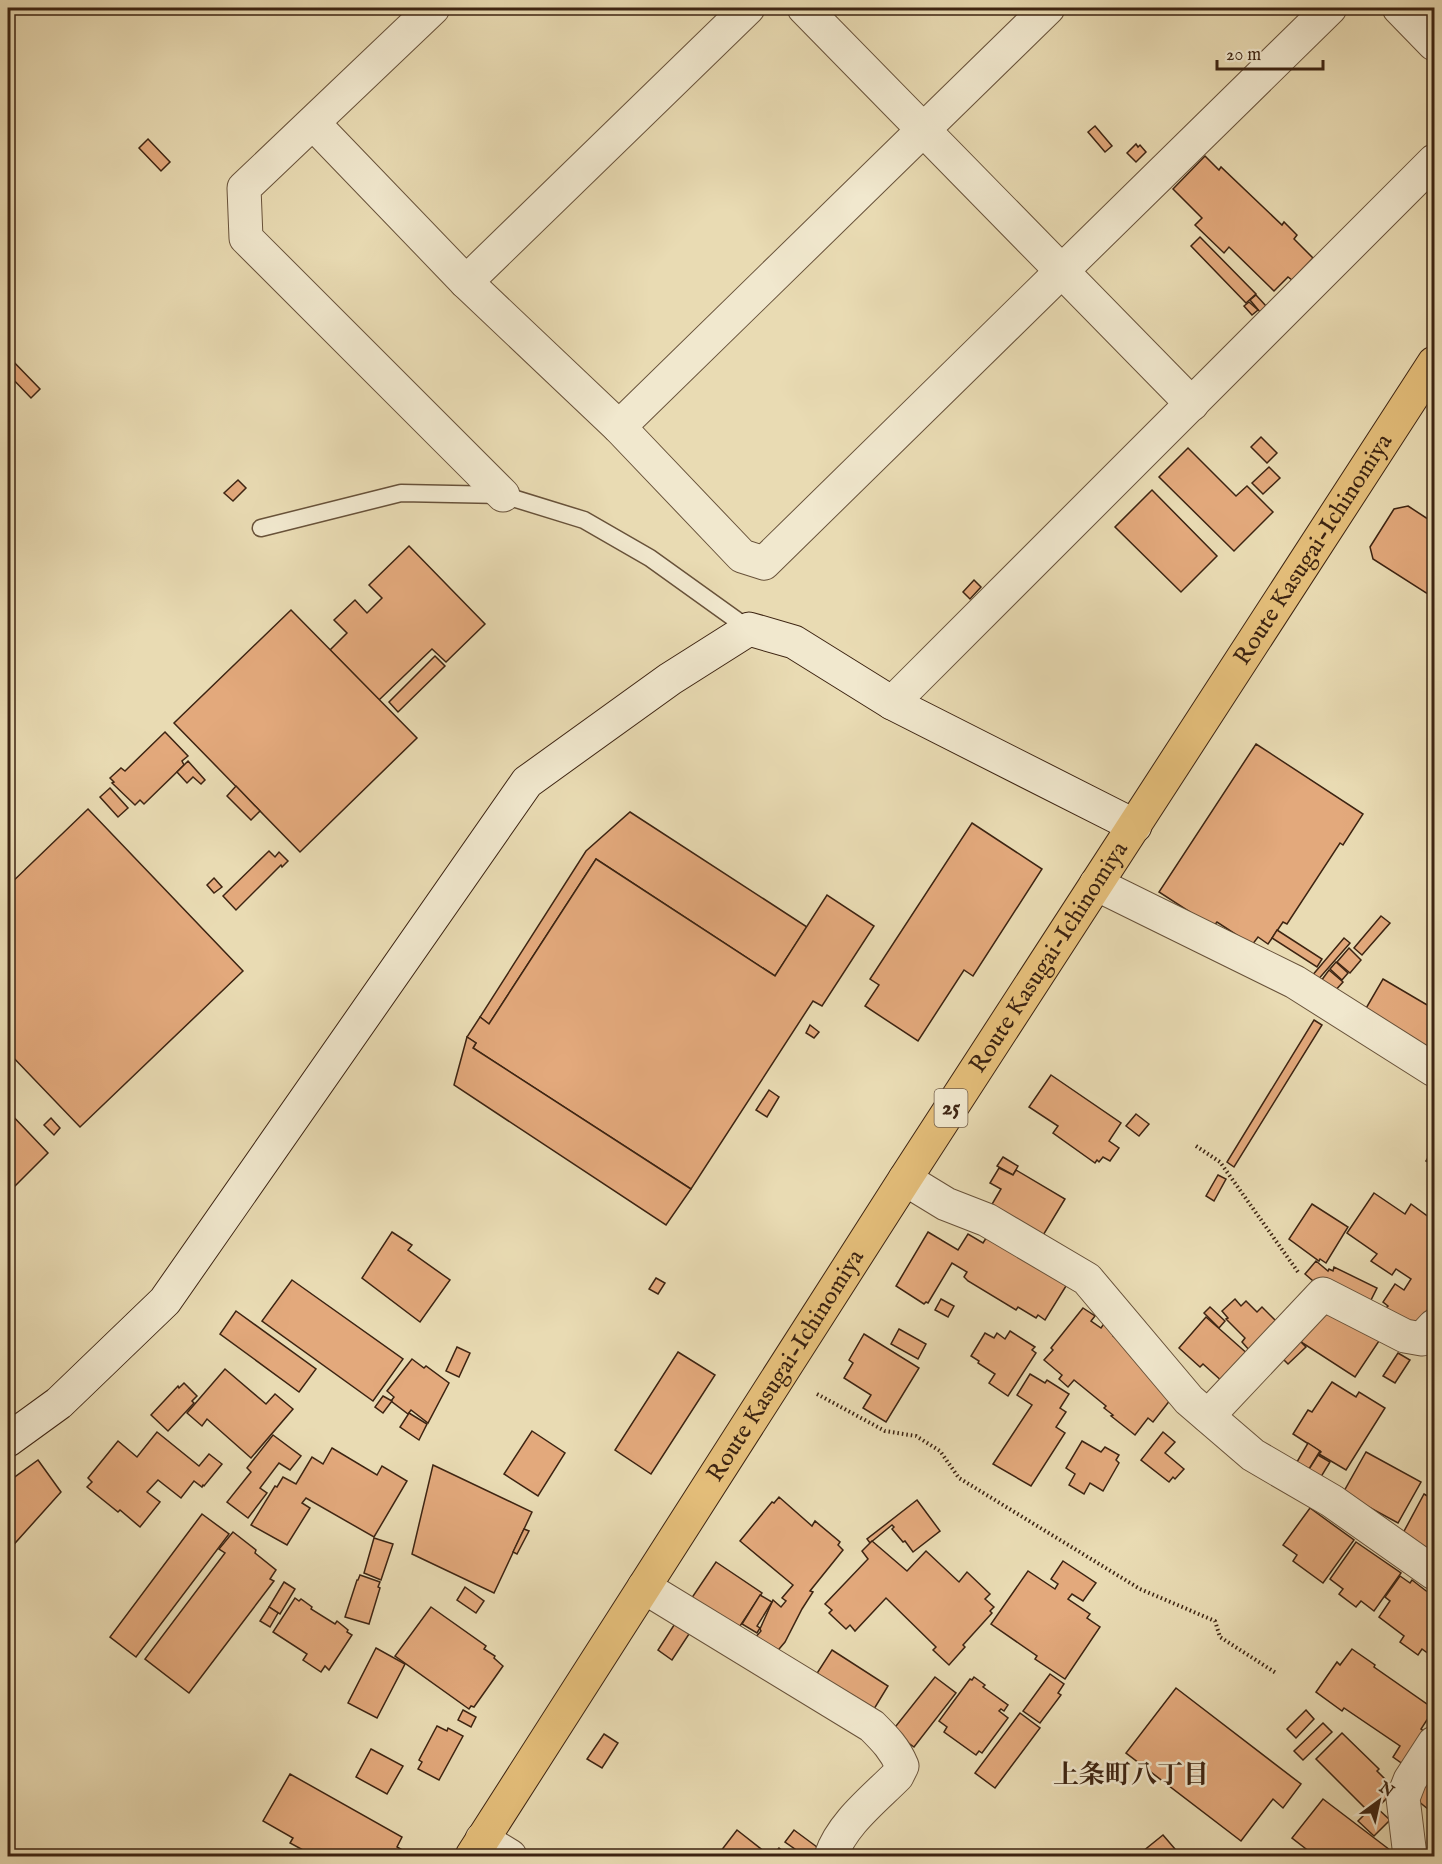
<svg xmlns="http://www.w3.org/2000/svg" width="1442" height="1864" font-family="'IM FELL English','Noto Serif JP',serif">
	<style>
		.building { fill: #e3a97c; stroke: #3d2412; stroke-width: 1.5 }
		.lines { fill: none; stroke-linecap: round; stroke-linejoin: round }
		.lane-casing { stroke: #68523a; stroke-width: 19 }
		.street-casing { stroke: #68523a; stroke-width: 35 }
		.secondary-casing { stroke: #3d2412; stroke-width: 35 }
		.primary-casing { stroke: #3d2412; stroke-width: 35 }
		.path { stroke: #3d2412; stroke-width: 4; stroke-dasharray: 1.5 3; stroke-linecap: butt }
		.lane { stroke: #f1e8ce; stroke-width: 16 }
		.street { stroke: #f1e8ce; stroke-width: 33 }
		.secondary { stroke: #f1e8ce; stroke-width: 33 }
		.primary { stroke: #e4be7a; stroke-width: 33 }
		.labels { text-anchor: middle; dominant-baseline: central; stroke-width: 5; stroke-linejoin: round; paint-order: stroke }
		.shield { fill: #f1e8ce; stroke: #735f4a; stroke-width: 1.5 }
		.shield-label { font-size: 22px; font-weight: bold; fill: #3d2412 }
		.street-label { font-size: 24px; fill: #3d2412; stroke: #f1e8ce }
		.neighbourhood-label { font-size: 26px; font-weight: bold; fill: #3d2412; stroke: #f1e8ce }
	</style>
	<rect width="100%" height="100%" fill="#e9dbb3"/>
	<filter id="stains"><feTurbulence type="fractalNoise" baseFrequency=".00333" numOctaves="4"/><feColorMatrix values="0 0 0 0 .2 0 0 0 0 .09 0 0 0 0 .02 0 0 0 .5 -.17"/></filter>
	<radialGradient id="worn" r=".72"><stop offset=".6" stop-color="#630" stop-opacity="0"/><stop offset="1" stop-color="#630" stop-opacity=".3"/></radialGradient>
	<g class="building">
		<path d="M1095 126 1112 146 1105 152 1088 132Z"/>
		<path d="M148 139 170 162 161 171 139 148Z"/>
		<path d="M1136 144 1138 147 1140 145 1146 152 1136 162 1127 153Z"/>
		<path d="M1205 156 1219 170 1221 167 1282 225 1284 222 1297 235 1294 239 1313 258 1292 280 1288 277 1274 291 1229 247 1224 253 1195 225 1202 218 1173 189Z"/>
		<path d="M1200 237 1256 294 1246 303 1191 246Z"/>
		<path d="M1256 295 1266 306 1260 312 1250 300Z"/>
		<path d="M1249 302 1258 310 1252 315 1244 306Z"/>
		<path d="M8 356 40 389 31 398 8 374Z"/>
		<path d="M1261 437 1277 453 1267 463 1251 447Z"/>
		<path d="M1188 448 1236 496 1247 486 1273 512 1234 551 1159 477Z"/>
		<path d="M1269 467 1280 478 1263 494 1252 483Z"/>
		<path d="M238 480 246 488 233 501 224 493Z"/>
		<path d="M1152 490 1217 556 1181 592 1115 527Z"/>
		<path d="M1408 506 1434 523V598L1373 559 1370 547 1394 509Z"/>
		<path d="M409 546 485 624 446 662 432 649 379 700 330 650 347 633 334 620 355 600 367 613 382 598 369 585Z"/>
		<path d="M974 580 981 587 970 599 963 592Z"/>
		<path d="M291 610 417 738 300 852 174 723Z"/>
		<path d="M435 656 445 666 398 712 389 702Z"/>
		<path d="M165 732 188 756 182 761 184 765 144 804 140 800 135 805 112 783 114 782 110 778 121 768 125 771Z"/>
		<path d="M1256 744 1363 814 1343 845 1340 843 1287 924 1283 922 1268 944 1258 937 1252 945 1217 922 1213 927 1159 892Z"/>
		<path d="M188 761 205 780 201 784 193 777 187 783 177 772Z"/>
		<path d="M236 786 260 811 251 820 227 796Z"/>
		<path d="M110 788 128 808 118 817 100 797Z"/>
		<path d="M88 809 243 971 80 1127 8 1052V886Z"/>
		<path d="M630 812 807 927 775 976 596 859 489 1024 480 1017 586 851Z"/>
		<path d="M972 823 1042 869 973 976 964 970 918 1041 865 1006 879 985 870 979Z"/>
		<path d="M269 851 275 857 279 852 288 861 282 867 281 865 236 910 223 896Z"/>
		<path d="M596 859 775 976 827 895 874 926 822 1006 813 1001 691 1189 473 1048 476 1043 467 1037 480 1017 489 1024Z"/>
		<path d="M214 878 222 887 214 893 207 885Z"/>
		<path d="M1381 916 1390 923 1362 955 1354 948Z"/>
		<path d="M1277 930 1322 959 1317 967 1272 938Z"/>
		<path d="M1344 938 1350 943 1316 982 1311 977Z"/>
		<path d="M1349 948 1361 960 1350 973 1337 962Z"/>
		<path d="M1336 962 1348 973 1342 980 1330 969Z"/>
		<path d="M1329 970 1343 982 1334 992 1321 981Z"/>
		<path d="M1383 979 1434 1009V1051L1365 1010Z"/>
		<path d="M1314 1020 1322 1025 1234 1167 1227 1162Z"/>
		<path d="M810 1025 819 1032 814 1038 806 1033Z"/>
		<path d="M467 1037 476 1043 473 1048 691 1189 666 1225 454 1085Z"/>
		<path d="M1051 1075 1121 1123 1109 1141 1119 1148 1110 1161 1103 1157 1099 1162 1097 1160 1095 1163 1053 1133 1058 1126 1029 1107Z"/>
		<path d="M769 1090 779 1097 767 1117 756 1110Z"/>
		<path d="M8 1111 48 1153 8 1193Z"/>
		<path d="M1136 1114 1149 1124 1139 1136 1126 1126Z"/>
		<path d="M51 1118 60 1128 54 1135 44 1125Z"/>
		<path d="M1430 1154 1434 1156V1166L1426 1161Z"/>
		<path d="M1003 1157 1018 1166 1013 1175 997 1166Z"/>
		<path d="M999 1168 1013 1175 1016 1170 1065 1199 1039 1242 988 1211 1001 1189 990 1183Z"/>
		<path d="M1218 1175 1226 1179 1214 1201 1206 1196Z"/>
		<path d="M1374 1193 1405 1214 1411 1204 1434 1221V1300L1413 1332 1383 1311 1388 1306 1383 1302 1395 1284 1404 1290 1411 1279 1396 1269 1392 1275 1371 1261 1377 1254 1347 1233Z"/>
		<path d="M1312 1204 1348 1227 1326 1263 1320 1259 1319 1261 1289 1239Z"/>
		<path d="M392 1232 412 1245 408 1250 450 1280 420 1322 362 1278Z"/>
		<path d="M928 1232 958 1250 968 1234 983 1243 990 1232 1071 1278 1045 1320 1038 1315 1036 1318 1018 1307 1016 1310 968 1281 964 1277 967 1272 952 1263 928 1303 926 1302 924 1304 896 1286Z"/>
		<path d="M1316 1261 1328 1271 1329 1269 1333 1271 1334 1267 1377 1288 1366 1310 1319 1286 1305 1274Z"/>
		<path d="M656 1278 665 1283 658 1294 649 1289Z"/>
		<path d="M292 1280 403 1359 373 1401 262 1321Z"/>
		<path d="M941 1299 954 1306 948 1317 935 1310Z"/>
		<path d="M1235 1299 1241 1306 1246 1301 1257 1312 1262 1307 1281 1326 1250 1351 1242 1342 1245 1338 1226 1319 1228 1318 1222 1311Z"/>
		<path d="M1325 1305 1379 1341 1355 1377 1301 1342Z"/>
		<path d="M1210 1307 1225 1321 1219 1328 1204 1313Z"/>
		<path d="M1083 1308 1095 1316 1091 1321 1101 1328 1106 1321 1118 1331 1113 1336 1141 1359 1171 1399 1153 1422 1148 1418 1135 1435 1111 1416 1113 1415 1104 1408 1106 1406 1074 1380 1068 1387 1059 1379 1062 1375 1044 1360 1053 1350 1051 1348Z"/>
		<path d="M236 1311 316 1369 299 1392 220 1334Z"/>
		<path d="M1206 1317 1250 1356 1224 1383 1203 1364 1200 1367 1179 1348Z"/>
		<path d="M899 1329 926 1344 918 1359 891 1344Z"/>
		<path d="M1010 1331 1035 1347 1032 1350 1036 1353 1008 1396 989 1383 995 1374 978 1363 979 1361 971 1356 985 1333 994 1338 997 1333 1005 1339Z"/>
		<path d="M1292 1333 1306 1347 1288 1364 1275 1351Z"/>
		<path d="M864 1334 919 1368 886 1422 863 1408 871 1395 844 1378 853 1363 849 1360Z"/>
		<path d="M457 1347 470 1353 459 1377 446 1371Z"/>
		<path d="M678 1352 715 1375 651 1474 615 1450Z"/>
		<path d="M1398 1353 1410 1360 1395 1383 1383 1376Z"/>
		<path d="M412 1359 424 1368 426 1366 449 1383 428 1423 411 1410 408 1414 391 1401 394 1397 387 1391Z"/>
		<path d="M225 1369 266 1404 275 1394 293 1409 251 1458 207 1419 202 1426 187 1413Z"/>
		<path d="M1030 1374 1045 1383 1047 1380 1069 1394 1060 1408 1066 1412 1056 1427 1065 1433 1031 1486 993 1464 1032 1405 1017 1395Z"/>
		<path d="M1332 1382 1356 1397 1359 1392 1385 1408 1346 1470 1319 1454 1321 1452 1293 1434 1308 1410 1312 1412Z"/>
		<path d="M184 1383 197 1396 192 1401 194 1403 168 1431 151 1415 178 1386 179 1388Z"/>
		<path d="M383 1396 392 1401 383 1413 375 1407Z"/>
		<path d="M409 1413 427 1424 419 1440 400 1427Z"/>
		<path d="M532 1431 565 1453 538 1496 504 1474Z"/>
		<path d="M157 1432 199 1466 209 1454 222 1464 204 1486 203 1485 202 1487 194 1481 181 1498 158 1480 147 1492 160 1502 140 1527 120 1510 118 1512 87 1487 92 1482 88 1478 118 1441 137 1457Z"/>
		<path d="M1163 1432 1175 1442 1165 1453 1184 1469 1175 1479 1173 1477 1169 1482 1141 1460Z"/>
		<path d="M273 1435 301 1456 290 1470 279 1463 260 1488 267 1493 248 1518 227 1502 251 1472 247 1468Z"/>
		<path d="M1082 1441 1101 1452 1105 1447 1119 1455 1116 1460 1119 1463 1103 1491 1090 1483 1084 1494 1069 1485 1075 1474 1066 1468Z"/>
		<path d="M1308 1443 1320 1451 1306 1474 1294 1467Z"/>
		<path d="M332 1448 377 1475 382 1466 407 1481 374 1537 306 1498 302 1503 310 1508 287 1545 251 1525 275 1486 277 1487 283 1477 296 1484 312 1457 323 1464Z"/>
		<path d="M1366 1452 1421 1482 1398 1523 1343 1493Z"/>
		<path d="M1318 1455 1330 1462 1316 1485 1304 1477Z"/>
		<path d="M38 1460 61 1492 8 1551V1482Z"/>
		<path d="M433 1465 532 1512 494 1593 412 1554Z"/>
		<path d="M1424 1494 1434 1500V1553L1402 1535Z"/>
		<path d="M779 1497 812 1526 815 1521 840 1542 838 1545 843 1550 810 1591 813 1592 802 1609 785 1642 774 1655 754 1639 761 1631 760 1629 773 1600 781 1607 786 1601 782 1598 793 1585 740 1541 772 1502 774 1503Z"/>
		<path d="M917 1500 940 1531 913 1552 905 1541 903 1542 892 1529 894 1527 892 1525 870 1543 867 1539Z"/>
		<path d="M1310 1508 1354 1540 1323 1583 1293 1561 1297 1555 1283 1545Z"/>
		<path d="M202 1514 229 1534 136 1657 110 1637Z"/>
		<path d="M524 1529 529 1531 517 1554 513 1552Z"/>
		<path d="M233 1532 256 1550 255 1553 276 1570 270 1579 274 1581 189 1693 145 1659 225 1553 219 1549Z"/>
		<path d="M374 1538 393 1544 381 1580 364 1573Z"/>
		<path d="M872 1541 907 1571 926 1551 959 1582 967 1572 990 1594 985 1599 994 1607 990 1611 992 1613 963 1645 965 1647 949 1665 933 1650 936 1647 886 1598 855 1631 850 1625 846 1629 829 1613 832 1610 825 1604 868 1559 862 1551Z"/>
		<path d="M1356 1542 1401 1573 1374 1611 1361 1601 1356 1607 1339 1594 1343 1589 1330 1579Z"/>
		<path d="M1063 1561 1096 1583 1083 1601 1072 1594 1068 1599 1090 1614 1087 1618 1100 1627 1065 1679 1035 1659 1037 1656 991 1624 1028 1571 1055 1589 1058 1584 1051 1579Z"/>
		<path d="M716 1562 762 1593 736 1632 689 1602Z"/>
		<path d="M360 1575 380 1582 378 1587 380 1588 369 1624 345 1617 357 1580H358Z"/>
		<path d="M1400 1576 1410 1583 1412 1580 1434 1597 1433 1657 1422 1649 1418 1655 1400 1642 1404 1636 1379 1617 1390 1601 1385 1597Z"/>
		<path d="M284 1582 295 1589 280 1614 269 1607Z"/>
		<path d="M465 1587 484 1601 476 1613 457 1600Z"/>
		<path d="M760 1595 772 1602 757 1626 760 1628 757 1633 742 1624Z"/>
		<path d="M295 1598 299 1601 301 1599 312 1607 311 1609 335 1624 337 1621 348 1630 347 1632 352 1635 329 1670 325 1666 321 1672 303 1660 307 1654 273 1632Z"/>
		<path d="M269 1607 278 1613 270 1627 260 1621Z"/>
		<path d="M431 1607 486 1646 484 1649 495 1656 494 1658 503 1666 474 1707 471 1706 469 1709 395 1656Z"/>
		<path d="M676 1622 691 1631 672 1660 658 1650Z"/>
		<path d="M376 1648 405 1664 377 1718 348 1703Z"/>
		<path d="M1352 1649 1375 1665 1374 1667 1434 1709 1421 1729 1431 1736 1407 1767 1393 1757 1400 1746 1344 1708 1342 1711 1316 1692 1337 1662 1340 1665Z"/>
		<path d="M832 1650 888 1686 871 1714 814 1678Z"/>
		<path d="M1050 1674 1064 1684 1058 1693 1061 1695 1040 1723 1023 1711Z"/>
		<path d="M935 1677 956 1693 914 1747 892 1731Z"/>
		<path d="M974 1677 985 1685 983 1687 1008 1705 1004 1711 1001 1709 999 1711 1008 1718 982 1753 979 1751 976 1755 944 1732 947 1727 939 1721 970 1679 972 1680Z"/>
		<path d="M1176 1688 1301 1784 1283 1808 1273 1799 1241 1841 1126 1753Z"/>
		<path d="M463 1710 476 1717 471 1727 458 1720Z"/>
		<path d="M1306 1710 1314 1719 1296 1738 1287 1729Z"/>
		<path d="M1020 1713 1040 1728 995 1788 975 1773Z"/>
		<path d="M1323 1723 1332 1732 1303 1760 1294 1751Z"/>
		<path d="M437 1726 447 1731 448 1728 463 1736 439 1780 418 1769 422 1762 419 1760Z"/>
		<path d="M1342 1733 1379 1769 1377 1771 1390 1784 1382 1791 1388 1797 1377 1808 1390 1820 1374 1836 1358 1821 1368 1811 1316 1759Z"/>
		<path d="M604 1734 618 1743 602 1768 587 1759Z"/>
		<path d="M371 1749 403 1766 387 1794 356 1777Z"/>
		<path d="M1434 1752V1814L1412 1796Z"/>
		<path d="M290 1774 402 1837 397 1847 411 1855 410 1856H314L290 1843 293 1838 263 1821Z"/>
		<path d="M1323 1799 1390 1850 1384 1856H1306L1310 1852 1292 1838Z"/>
		<path d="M737 1830 770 1856H717Z"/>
		<path d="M794 1830 821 1850 815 1856H805L785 1842Z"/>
		<path d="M1163 1835 1181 1856H1137Z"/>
		<path d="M779 1848 790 1856H772Z"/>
	</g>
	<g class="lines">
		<defs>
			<path id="lane" d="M261 528 401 493 503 495 584 520 650 558 749 629"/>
			<g id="street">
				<path d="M433 8 244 188 246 238 503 495"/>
				<path d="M804 8 1192 404"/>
				<path d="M1399 8 1434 44"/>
				<path d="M313 123 466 282 619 427 742 556 764 563 1330 8"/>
				<path d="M466 282 748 8"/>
				<path d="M619 427 1048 8"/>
				<path d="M892 703 1434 161"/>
				<path d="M1096 884 1295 982 1434 1070"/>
				<path d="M905 1179 946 1204 987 1220 1087 1279 1189 1400 1253 1455 1332 1501 1434 1573"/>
				<path d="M1208 1416 1323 1294 1405 1336 1422 1339 1434 1326"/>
				<path d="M644 1587 872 1726C885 1739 895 1749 902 1766L897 1776C873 1800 842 1824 831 1856"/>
				<path d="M482 1839 510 1856"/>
				<path d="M1410 1856 1403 1798 1410 1780 1434 1743"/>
			</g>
			<path id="secondary" d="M8 1440 59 1403 165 1301 527 782 670 679 749 629 794 642 892 703 1135 826"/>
			<g id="primary">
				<path id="s1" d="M472 1856 905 1179 1434 363"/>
			</g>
		</defs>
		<use href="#lane" class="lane-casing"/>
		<use href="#street" class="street-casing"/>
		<use href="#secondary" class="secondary-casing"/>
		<use href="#primary" class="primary-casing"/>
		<g class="path">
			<path d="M1196 1146 1220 1162 1298 1272"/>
			<path d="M817 1394 885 1431 916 1436 940 1451 959 1478 1140 1589 1215 1621 1220 1637 1276 1673"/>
		</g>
		<use href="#lane" class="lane"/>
		<use href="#street" class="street"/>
		<use href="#secondary" class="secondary"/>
		<use href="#primary" class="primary"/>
	</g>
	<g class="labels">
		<rect class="shield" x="934.5" y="1089" width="33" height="38" rx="4.5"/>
		<g class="shield-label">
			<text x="951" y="1108">25</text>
		</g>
		<g class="street-label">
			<text stroke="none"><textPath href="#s1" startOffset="1554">Route Kasugai-Ichinomiya</textPath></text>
			<text stroke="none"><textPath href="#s1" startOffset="1068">Route Kasugai-Ichinomiya</textPath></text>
			<text stroke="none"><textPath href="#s1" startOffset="582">Route Kasugai-Ichinomiya</textPath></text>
		</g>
		<g class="neighbourhood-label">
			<text x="1131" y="1775">上条町八丁目</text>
		</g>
	</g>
	<rect width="1442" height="1864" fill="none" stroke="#e9dbb3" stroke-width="30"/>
	<rect x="9" y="9" width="1424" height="1846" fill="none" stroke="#3d2412" stroke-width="3"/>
	<rect x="15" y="15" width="1412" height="1834" fill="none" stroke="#3d2412" stroke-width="1.5"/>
	<g transform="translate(1379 1801) rotate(33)" stroke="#f1e8ce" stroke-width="4.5" paint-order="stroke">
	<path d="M0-4.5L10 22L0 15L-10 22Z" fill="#3d2412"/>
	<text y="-9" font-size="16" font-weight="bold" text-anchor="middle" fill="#3d2412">N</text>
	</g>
	<path d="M1217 60v9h106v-9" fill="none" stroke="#3d2412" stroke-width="3"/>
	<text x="1226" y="60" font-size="18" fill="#3d2412" stroke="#f1e8ce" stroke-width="4.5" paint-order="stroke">20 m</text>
	<rect width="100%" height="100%" filter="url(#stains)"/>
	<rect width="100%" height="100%" fill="url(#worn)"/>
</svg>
